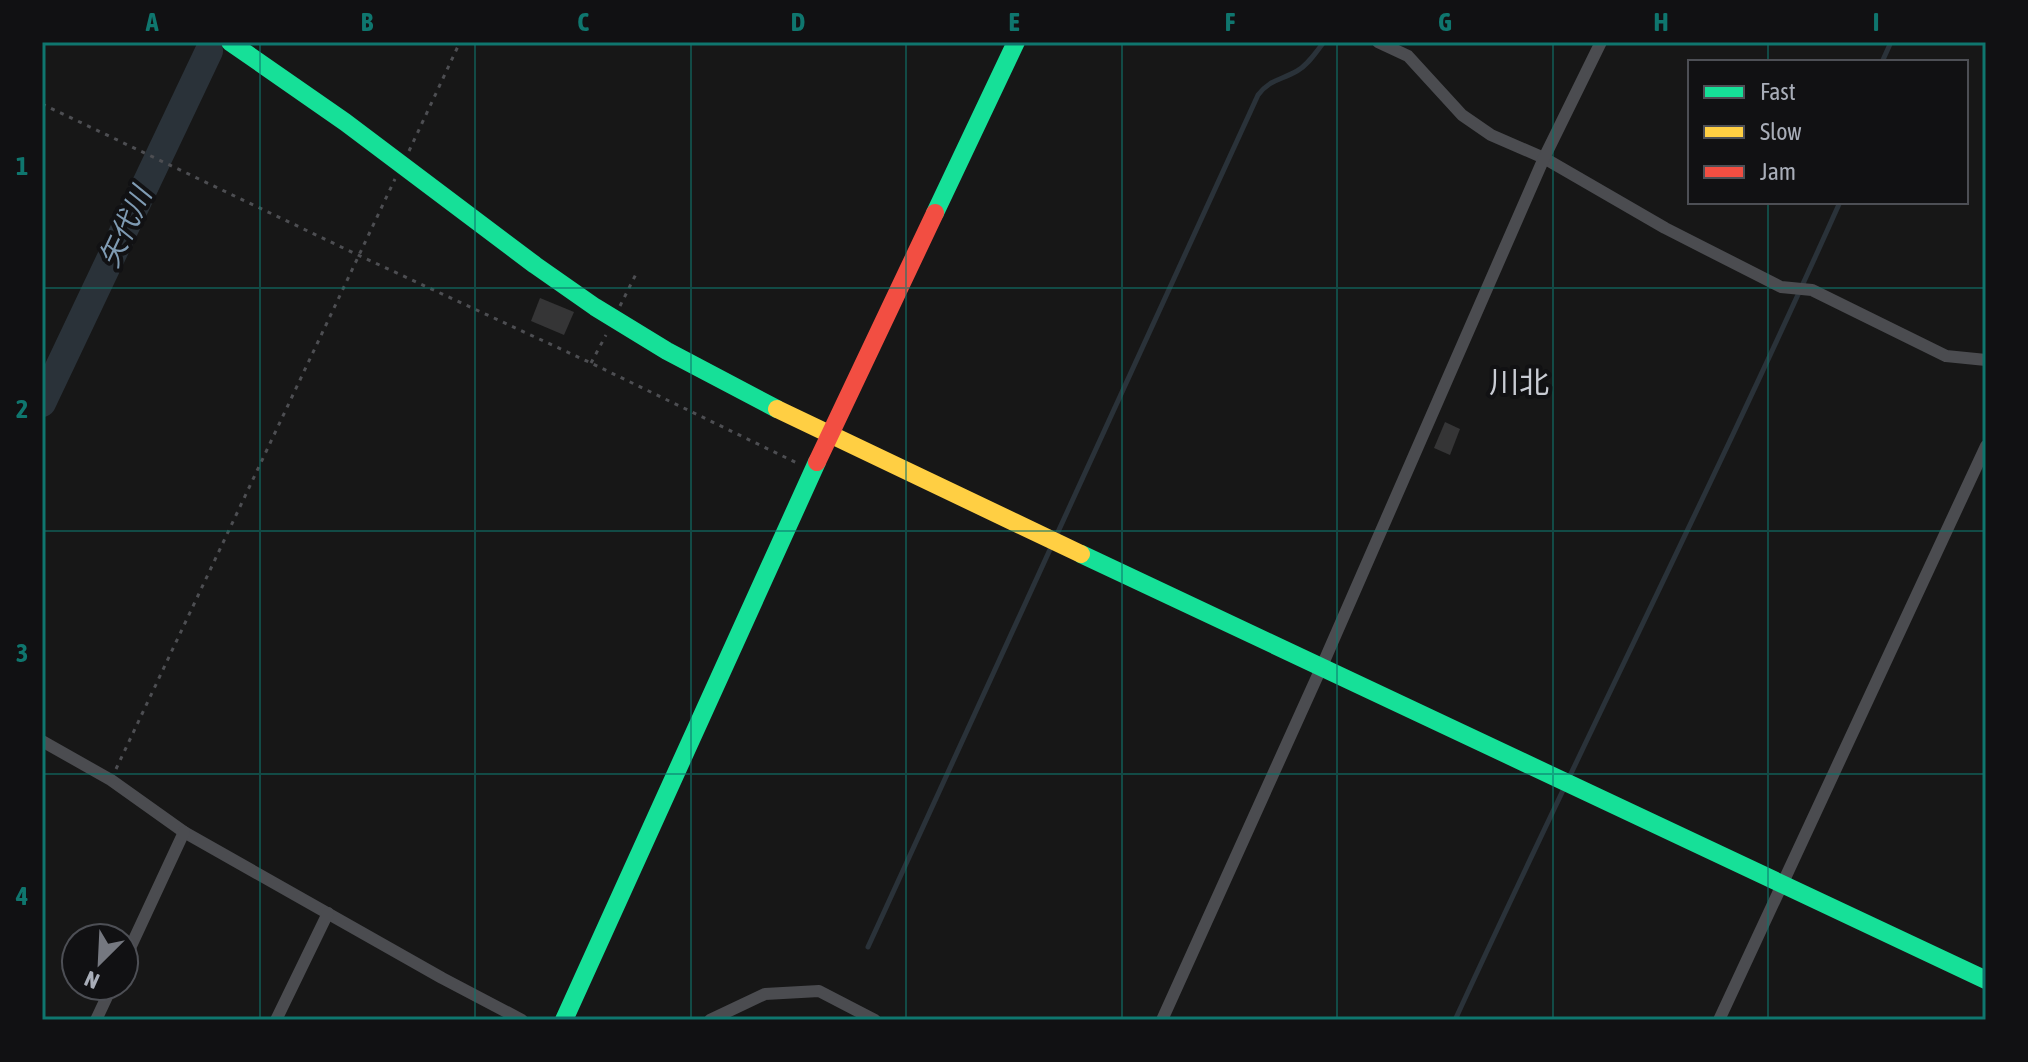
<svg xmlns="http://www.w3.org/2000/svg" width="2028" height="1062" font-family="'Asap Condensed','Noto Sans JP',sans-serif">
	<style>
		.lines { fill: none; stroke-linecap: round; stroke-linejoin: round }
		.stream { stroke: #2a3239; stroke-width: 5 }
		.river { stroke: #2a3239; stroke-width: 28 }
		.building { fill: #353536 }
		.path { stroke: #4d4e52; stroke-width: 3; stroke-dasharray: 4 6; stroke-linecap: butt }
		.street { stroke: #4b4c50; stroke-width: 12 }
		.fast { stroke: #16e098; stroke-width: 18 }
		.slow { stroke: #ffcf43; stroke-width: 18 }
		.jam { stroke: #f24e42; stroke-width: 18 }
		.grid { fill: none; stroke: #0f766e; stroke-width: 2; stroke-opacity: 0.55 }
		.labels { text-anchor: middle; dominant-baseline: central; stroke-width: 8; stroke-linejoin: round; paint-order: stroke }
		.water-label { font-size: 28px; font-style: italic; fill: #7f9bb3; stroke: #111113 }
		.quarter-label { font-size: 30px; fill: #c9ccd4; stroke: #111113 }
		.neatline { fill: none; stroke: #0f766e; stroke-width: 3 }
		.grid-label { font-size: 26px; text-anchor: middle; font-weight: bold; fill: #0f766e }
	</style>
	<rect width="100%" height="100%" fill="#171717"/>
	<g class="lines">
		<g class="stream">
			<path d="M1882 62 1891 42"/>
			<path d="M868 947 1258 95C1269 80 1281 80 1297 71 1308 65 1316 52 1324 42"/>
			<path d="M1455 1020C1581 746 1717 477 1840 202"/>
		</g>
		<path class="river" d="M42 403 209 51"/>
	</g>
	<g class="building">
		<path d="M540 298 574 312 564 335 531 321Z"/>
		<path d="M1445 422 1460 429 1450 455 1434 448Z"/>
	</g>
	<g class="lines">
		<g class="path">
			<path d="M42 104 358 255 591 363 799 464"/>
			<path d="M409 151 460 42"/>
			<path d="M620 306 637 272"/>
			<path d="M591 363 606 335"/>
			<path d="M116 769 395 179"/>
		</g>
		<g class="street">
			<path d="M1378 42 1408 56 1462 115 1491 135 1544 158 1665 228 1781 287 1812 290 1946 356 1986 360"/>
			<path d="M42 741 111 780 184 832 442 978 522 1020"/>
			<path d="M124 961 184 832"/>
			<path d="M96 1020 112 986"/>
			<path d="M276 1020 328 913"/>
			<path d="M710 1020 765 994 819 991 875 1020"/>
			<path d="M1162 1020 1322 666 1544 158 1601 42"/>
			<path d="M1719 1020 1986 446"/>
		</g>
		<g class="fast">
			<path d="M230 42 345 122 535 265 595 307 667 351 777 409"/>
			<path d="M935 213 1016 42"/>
			<path d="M1081 554 1986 980"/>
			<path d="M564 1020 817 462"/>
		</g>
		<path class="slow" d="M777 409 1081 554"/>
		<path class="jam" d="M817 462 935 213"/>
	</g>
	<path class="grid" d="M260 42V1020M475 42V1020M691 42V1020M906 42V1020M1122 42V1020M1337 42V1020M1553 42V1020M1768 42V62M1768 202V1020M42 288H1986M42 531H1986M42 774H1986"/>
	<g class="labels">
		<g class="water-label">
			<text transform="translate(125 227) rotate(-65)">矢代川</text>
		</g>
		<g class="quarter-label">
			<text x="1519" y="382">川北</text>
		</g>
	</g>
	<rect width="2028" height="1062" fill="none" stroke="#111113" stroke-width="88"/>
	<rect x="1688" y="60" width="280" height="144" fill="#111113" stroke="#4d4f55" stroke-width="2"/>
	<rect x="1704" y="86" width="40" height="12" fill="#16e098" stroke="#4d4f55" stroke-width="2"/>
	<text x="1760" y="100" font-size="24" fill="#a8adb8">Fast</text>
	<rect x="1704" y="126" width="40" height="12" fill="#ffcf43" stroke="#4d4f55" stroke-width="2"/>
	<text x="1760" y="140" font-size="24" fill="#a8adb8">Slow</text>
	<rect x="1704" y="166" width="40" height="12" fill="#f24e42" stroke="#4d4f55" stroke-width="2"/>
	<text x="1760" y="180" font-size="24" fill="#a8adb8">Jam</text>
	<g transform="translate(100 962) rotate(204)"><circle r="38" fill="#111113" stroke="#4d4f55" stroke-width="2"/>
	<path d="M0-6L14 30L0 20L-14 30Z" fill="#757880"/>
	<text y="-12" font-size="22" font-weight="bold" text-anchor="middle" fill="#a8adb8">N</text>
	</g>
	<rect x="44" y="44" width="1940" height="974" class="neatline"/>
	<g class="grid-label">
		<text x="152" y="31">A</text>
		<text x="367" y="31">B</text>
		<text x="583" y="31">C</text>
		<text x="798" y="31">D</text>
		<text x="1014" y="31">E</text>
		<text x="1230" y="31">F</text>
		<text x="1445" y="31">G</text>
		<text x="1661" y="31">H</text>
		<text x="1876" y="31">I</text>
		<text x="22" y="175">1</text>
		<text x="22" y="418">2</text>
		<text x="22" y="662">3</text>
		<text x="22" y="905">4</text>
	</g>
</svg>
